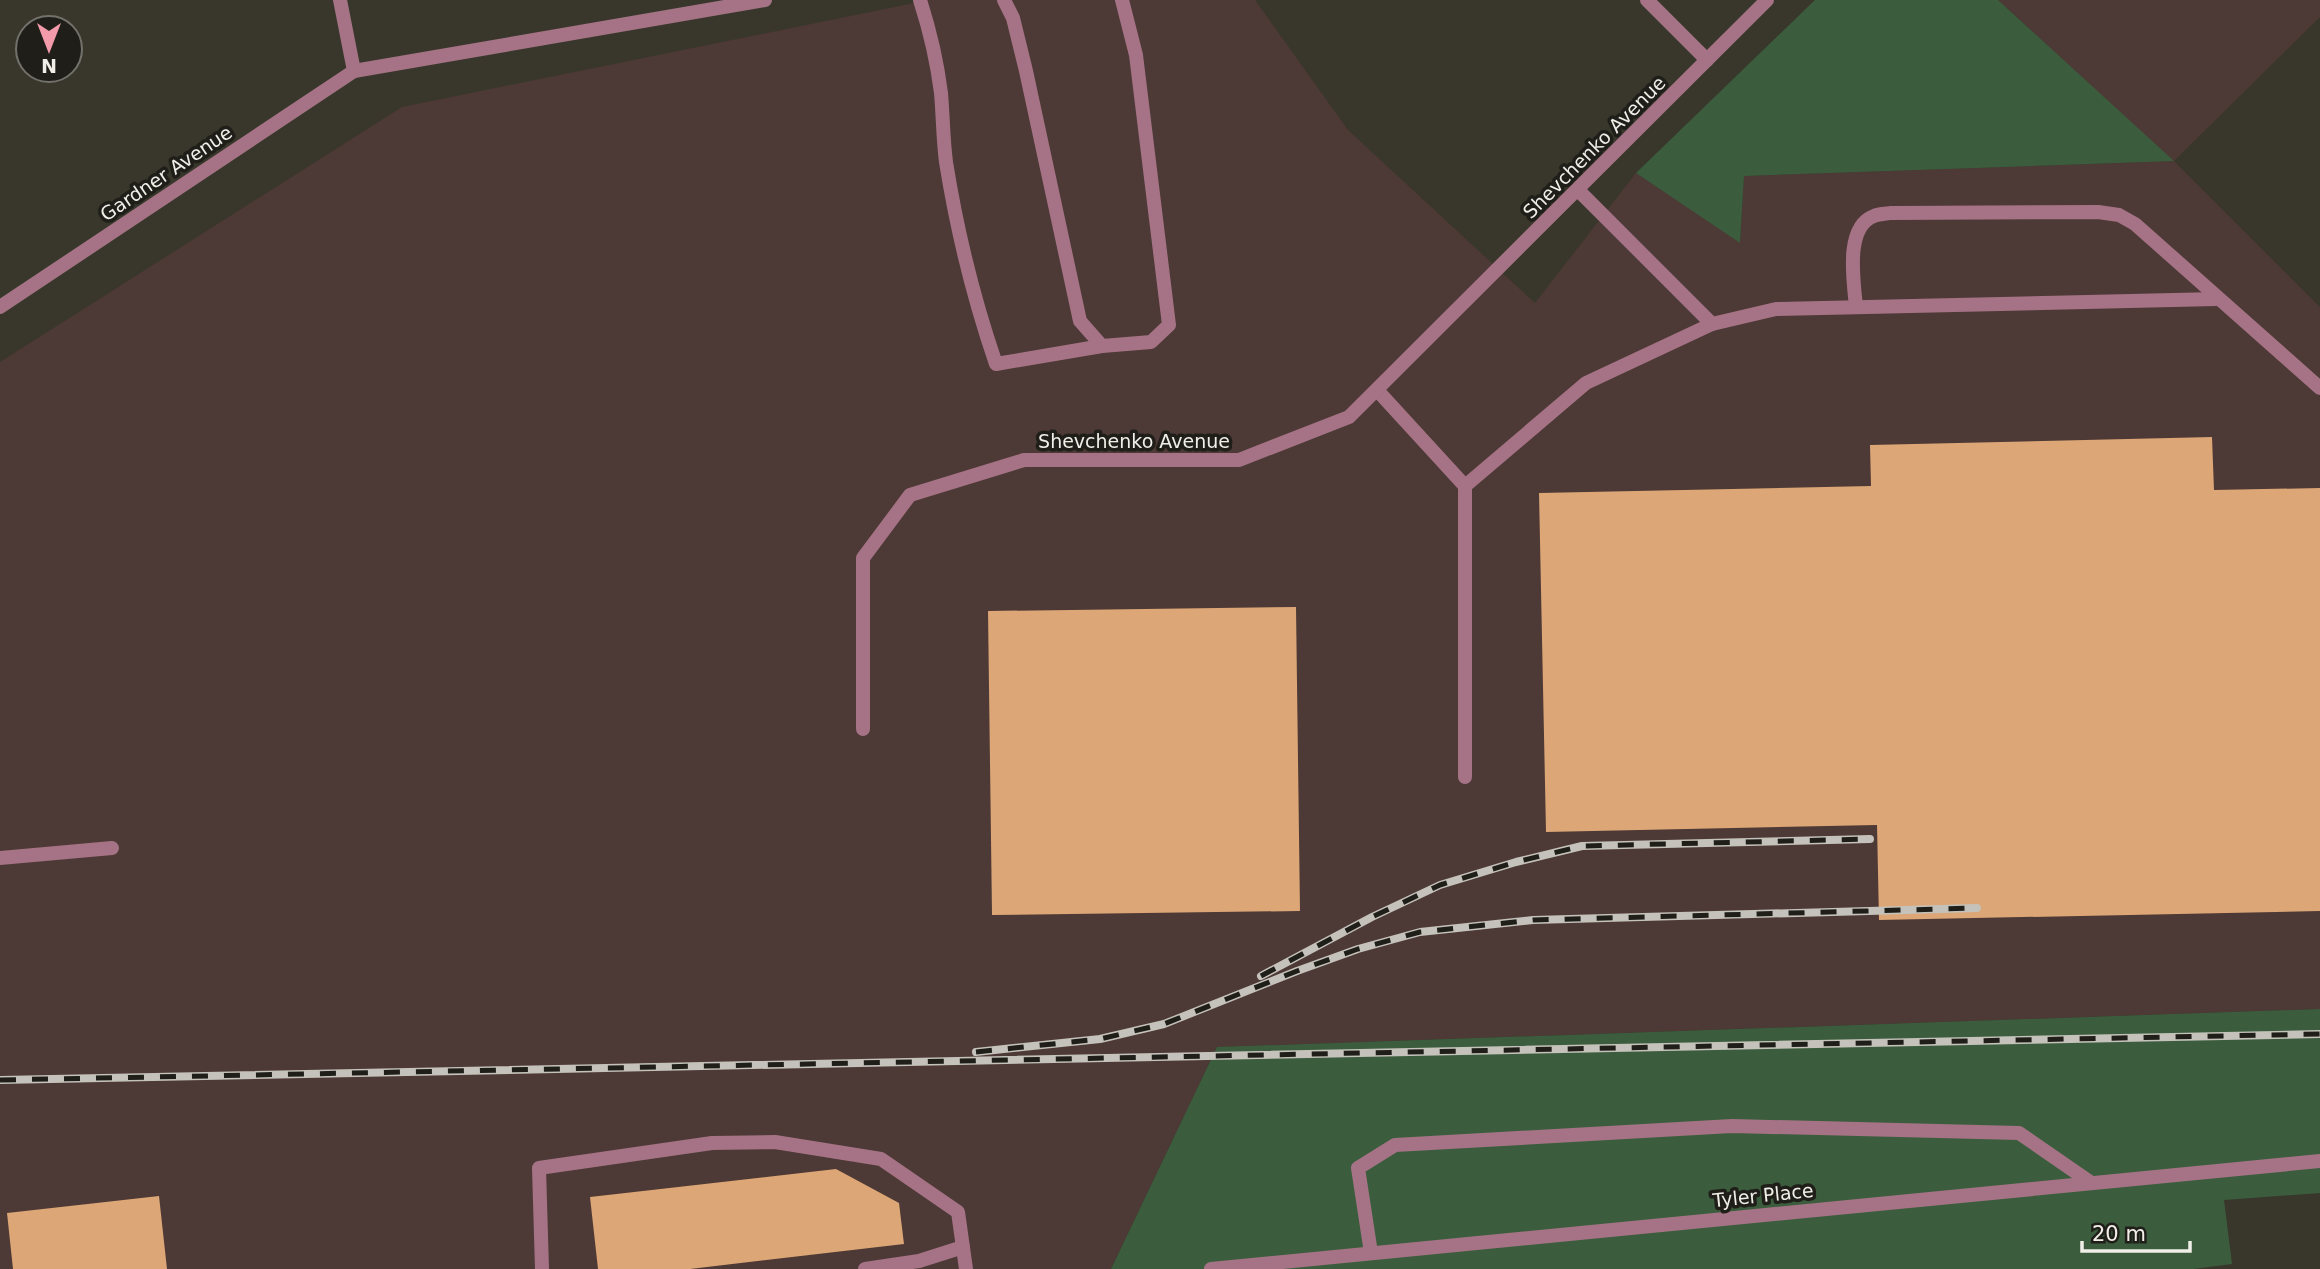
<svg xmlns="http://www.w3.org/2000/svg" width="2320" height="1269" font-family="'DejaVu Sans',sans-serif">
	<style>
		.industrial { fill: #4d3935 }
		.green { fill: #3b5d3d }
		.building { fill: #dca676 }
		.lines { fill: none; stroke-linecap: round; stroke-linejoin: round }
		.service { stroke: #a57385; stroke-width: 14 }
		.minor { stroke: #a57385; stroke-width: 14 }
		.rail-casing { stroke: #c4c2ba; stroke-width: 8 }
		.rail { stroke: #1f1e19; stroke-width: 5; stroke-dasharray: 16; stroke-linecap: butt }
		.labels { text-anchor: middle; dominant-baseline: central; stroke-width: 7; stroke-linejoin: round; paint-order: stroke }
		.street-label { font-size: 19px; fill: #f0eee7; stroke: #1f1e19 }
	</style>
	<rect width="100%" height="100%" fill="#39372b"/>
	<path class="industrial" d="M929 0H1255L1348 130 1535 303 1636 173 1740 242 1744 176 2173 161 1998 0H2320V17L2174 161 2320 307V1009L1217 1047 1111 1269H0V362L402 107Z"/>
	<g class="green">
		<path d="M1815 0H1998L2174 161 1744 176 1740 243 1636 173Z"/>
		<path d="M2320 1009V1193L2224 1200 2232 1264 2193 1269H1111L1217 1047Z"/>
	</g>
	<g class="building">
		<path d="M2212 437 2214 490 2320 488V911L1879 920 1877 825 1546 832 1539 493 1871 486 1870 445Z"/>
		<path d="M1296 607 1300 911 992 915 988 611Z"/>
		<path d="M836 1169 899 1203 904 1244 690 1269H598L590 1197Z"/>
		<path d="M159 1196 167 1269H13L7 1213Z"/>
	</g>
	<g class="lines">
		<g class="service">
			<path d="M340 0 354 71 765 0"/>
			<path d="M920 0C930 31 937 61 941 93 943 116 943 139 946 162 957 231 973 297 996 364L1102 346"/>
			<path d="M1004 0 1013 18 1026 71 1080 321 1102 346 1151 342 1169 325 1136 55 1122 0"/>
			<path d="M1647 0 1707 60"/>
			<path d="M1578 190 1712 324"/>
			<path d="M1856 307C1854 283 1844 227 1874 216 1878 214 1885 214 1890 213L2098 212 2119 215 2135 224 2320 388"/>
			<path d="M1377 390 1465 486"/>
			<path d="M1465 777V486L1586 383 1712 324 1776 309 2217 299"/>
			<path d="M0 858 112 848"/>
			<path d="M1371 1253 1358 1168 1395 1145 1732 1126 2019 1133 2090 1182"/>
			<path d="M542 1269 539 1168 712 1143 775 1142 881 1159 958 1212 966 1269"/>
			<path d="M865 1269 919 1261 963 1247"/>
		</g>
		<g class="minor">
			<path d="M0 307 354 71"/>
			<path d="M863 729V558L910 495 1024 460H1239L1349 417 1767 0"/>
			<path d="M1211 1269 2320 1161"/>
		</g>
		<defs>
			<g id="rail">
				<path d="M1261 976 1372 917 1440 885 1516 862 1582 846 1870 839"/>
				<path d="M976 1052 1100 1039 1164 1024 1297 971 1358 949 1420 932 1533 920 1977 908"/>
				<path d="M0 1080 2320 1034"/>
			</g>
		</defs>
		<use href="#rail" class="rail-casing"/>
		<use href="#rail" class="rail"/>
	</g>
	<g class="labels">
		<g class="street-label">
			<text transform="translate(1594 147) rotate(-45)">Shevchenko Avenue</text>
			<text transform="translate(166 173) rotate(-34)">Gardner Avenue</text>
			<text x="1134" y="441">Shevchenko Avenue</text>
			<text transform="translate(1763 1195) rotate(-6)">Tyler Place</text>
		</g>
	</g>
	<g transform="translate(49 49) rotate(180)"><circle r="33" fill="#1f1e19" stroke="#73716b" stroke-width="2"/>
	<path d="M0-5L12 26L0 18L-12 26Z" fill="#f39aab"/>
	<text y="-10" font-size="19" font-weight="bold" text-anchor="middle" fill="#f0eee7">N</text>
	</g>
	<path d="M2082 1241v10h108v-10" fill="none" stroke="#f0eee7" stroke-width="3.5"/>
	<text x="2092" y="1241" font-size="21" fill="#f0eee7" stroke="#1f1e19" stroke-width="5" paint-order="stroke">20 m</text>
</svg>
